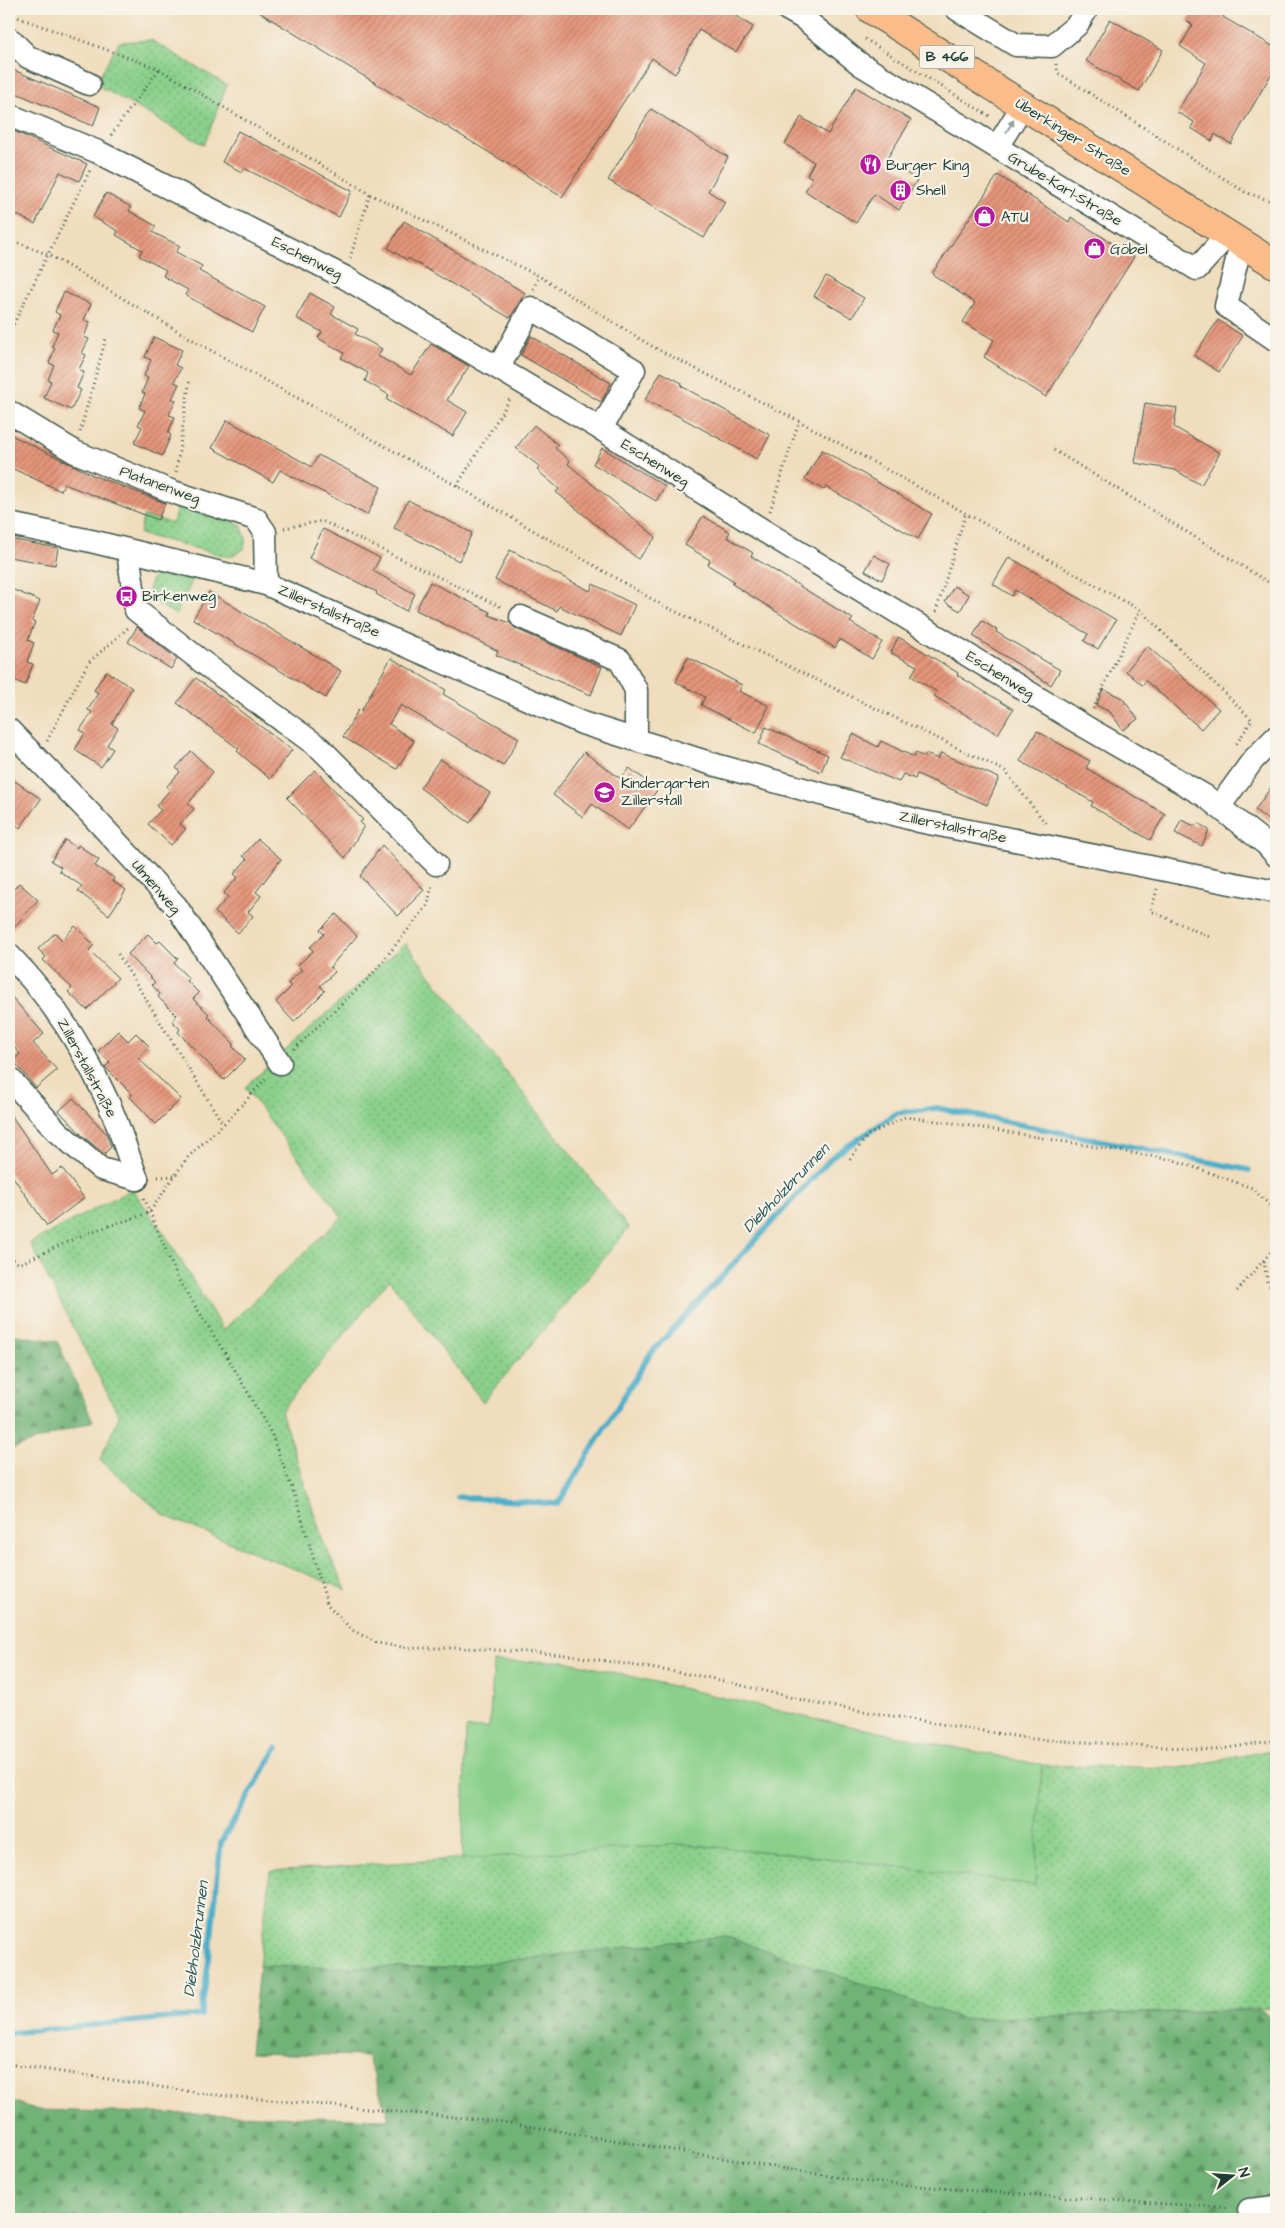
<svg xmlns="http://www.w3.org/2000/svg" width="1285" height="2228" font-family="'Architects Daughter',sans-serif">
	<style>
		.grass { fill: url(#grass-dots); stroke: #548660 }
		.forest { fill: url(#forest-firs); stroke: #477856 }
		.garden { fill: #8ad08b; stroke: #548660 }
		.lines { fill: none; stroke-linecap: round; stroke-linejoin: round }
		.stream { stroke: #4aadc9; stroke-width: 5.5 }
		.building { fill: url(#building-hatch) }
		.minor-casing { stroke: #3e5549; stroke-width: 25 }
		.major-casing { stroke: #3e5549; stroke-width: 30 }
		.path { stroke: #3e5549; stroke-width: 3; stroke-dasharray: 1 4; stroke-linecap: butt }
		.minor { stroke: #fff; stroke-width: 22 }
		.major { stroke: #f9bc8a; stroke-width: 28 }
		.oneway { fill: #8f9e9a }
		.labels { text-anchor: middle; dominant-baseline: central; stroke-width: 4.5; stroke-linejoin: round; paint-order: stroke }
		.shield { fill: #f7f3e8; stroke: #60746a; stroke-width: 1 }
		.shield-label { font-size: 14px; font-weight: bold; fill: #1f3d34 }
		.street-label { font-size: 15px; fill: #1f3d34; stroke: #f7f3e8 }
		.poi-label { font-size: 15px; fill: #1f3d34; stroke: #f7f3e8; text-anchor: start }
		.water-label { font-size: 16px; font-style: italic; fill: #2a5959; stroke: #f7f3e8 }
	</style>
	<defs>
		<pattern id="grass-dots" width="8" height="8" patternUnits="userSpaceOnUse" patternTransform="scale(1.25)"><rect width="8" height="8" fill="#8ad08b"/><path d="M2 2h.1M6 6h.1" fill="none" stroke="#70aa72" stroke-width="1.8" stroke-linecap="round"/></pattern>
		<pattern id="forest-firs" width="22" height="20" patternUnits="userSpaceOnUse" patternTransform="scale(1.25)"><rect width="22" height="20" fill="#6fb277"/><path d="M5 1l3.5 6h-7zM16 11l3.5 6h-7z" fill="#5b9262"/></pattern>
		<pattern id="building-hatch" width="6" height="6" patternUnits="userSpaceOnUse" patternTransform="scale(1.25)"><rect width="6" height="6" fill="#e5957a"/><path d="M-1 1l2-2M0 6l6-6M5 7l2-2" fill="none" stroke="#b97b65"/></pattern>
	</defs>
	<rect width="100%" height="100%" fill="#f7f3e8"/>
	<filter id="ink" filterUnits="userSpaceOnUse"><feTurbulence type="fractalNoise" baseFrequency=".02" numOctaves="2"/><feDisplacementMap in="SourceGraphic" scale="10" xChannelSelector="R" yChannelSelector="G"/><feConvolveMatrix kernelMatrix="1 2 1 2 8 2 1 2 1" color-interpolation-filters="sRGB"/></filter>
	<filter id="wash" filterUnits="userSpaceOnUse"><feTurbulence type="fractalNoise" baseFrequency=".0096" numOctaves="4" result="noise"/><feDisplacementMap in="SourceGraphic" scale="20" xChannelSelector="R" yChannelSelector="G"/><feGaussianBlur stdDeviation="1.12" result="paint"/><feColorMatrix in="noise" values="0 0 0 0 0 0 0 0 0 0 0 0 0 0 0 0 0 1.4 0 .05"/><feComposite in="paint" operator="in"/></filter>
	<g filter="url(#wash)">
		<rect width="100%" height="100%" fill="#f0ddbd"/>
		<g class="grass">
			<path d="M151 40 227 85 204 145 95 84 119 42Z"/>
			<path d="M178 501 241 525 246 539 244 549 230 557 140 534 143 516 173 523Z"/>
			<path d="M162 568 195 575 176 615 155 602 148 590 152 579Z"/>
			<path d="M405 943 629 1228 483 1402 389 1280 281 1411 323 1541 346 1590 165 1516 100 1460 119 1416 30 1243 132 1189 166 1236 223 1330 342 1217 245 1087Z"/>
			<path d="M1276 1749V2008L963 2019 725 1936 443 1968 259 1966 270 1871 682 1844 806 1855 1034 1885 1042 1765 1180 1768Z"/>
		</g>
		<g class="forest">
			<path d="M9 1334 57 1341 93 1421 9 1450Z"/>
			<path d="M725 1936 963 2019 1262 2010 1276 2024V2219H9V2100L38 2110 389 2119 367 2056 250 2053 259 1966 443 1968Z"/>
		</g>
		<path class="garden" d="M565 1661 810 1718 1042 1765 1035 1885 806 1855 682 1844 462 1859 466 1729 489 1727 494 1662Z"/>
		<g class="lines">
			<g class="stream">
				<path d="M458 1497 558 1504 650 1354 833 1156 897 1113 937 1108 1249 1170"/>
				<path d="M9 2033 201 2015 210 1951 221 1842 277 1748"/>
			</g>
		</g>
		<g id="blocks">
			<g class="building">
				<path d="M254 9H725L753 27 736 52 699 30 675 74 652 58 562 197Z"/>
				<path d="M1195 9H1228L1223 17 1276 48V79L1270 76 1231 144 1215 134 1212 141 1191 128 1194 122 1177 112 1206 63 1180 46 1193 25 1187 21Z"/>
				<path d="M1110 19 1163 50 1139 91 1086 61Z"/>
				<path d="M9 68 100 107 93 126 9 90Z"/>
				<path d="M856 87 911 120 886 160 917 180 899 210 874 194 856 223 805 191 813 178 807 175 814 162 785 144 801 117 828 134Z"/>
				<path d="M651 109 728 157 708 191 725 202 704 238 608 180Z"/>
				<path d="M9 129 87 164 79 181 60 172 35 224 9 211Z"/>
				<path d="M238 131 352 191 339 217 244 168 242 172 222 162Z"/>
				<path d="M998 175 1069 222 1071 217 1134 257 1046 397 984 357 994 340 963 322 975 303 932 274Z"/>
				<path d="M106 193 131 207 129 211 156 226 152 232 180 246 176 252 202 266 199 271 265 307 252 332 185 295 188 290 163 276 166 270 139 256 142 250 116 235 118 231 93 217Z"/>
				<path d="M404 221 525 293 510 318 408 258 407 260 388 248Z"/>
				<path d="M826 276 864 298 852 318 814 296Z"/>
				<path d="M64 292 91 304 84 320 90 322 84 337 89 339 82 353 86 355 79 369 84 372 77 388 81 390 71 410 44 398 51 381 48 380 54 365 49 363 55 348 52 346 58 332 53 330 60 315 55 312Z"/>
				<path d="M310 293 335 307 331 314 358 329 355 334 382 349 378 356 411 375 431 344 469 366 447 400 467 412 453 436 387 400 389 395 365 381 368 373 341 358 344 353 318 338 322 332 296 318Z"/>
				<path d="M1218 320 1243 336 1219 372 1194 356Z"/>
				<path d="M531 336 611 383 601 402 521 355Z"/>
				<path d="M154 337 182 350 175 365 181 368 174 382 179 384 172 399 176 400 169 415 175 417 168 433 171 435 162 456 134 443 142 427 138 425 145 411 139 408 145 394 142 392 148 378 144 376 151 360 145 357Z"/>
				<path d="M661 372 682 383 681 386 770 435 757 459 680 417 645 400Z"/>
				<path d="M1145 403 1177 408 1174 427 1220 453 1201 485 1175 470 1135 463Z"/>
				<path d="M227 420 312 467 318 455 381 487 367 515 280 470 273 482 212 448Z"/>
				<path d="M534 425 558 445 555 448 570 461 568 464 656 537 638 559 556 492 559 489 537 470 540 467 516 448Z"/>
				<path d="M9 434 95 476 165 503 158 520 64 484 61 491 9 467Z"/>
				<path d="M602 448 665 486 656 501 593 464Z"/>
				<path d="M822 450 932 514 918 539 826 487 824 490 805 479Z"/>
				<path d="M408 500 472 533 459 561 394 528Z"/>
				<path d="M703 516 730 532 727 537 753 553 751 556 853 619 850 622 882 642 872 659 840 639 835 648 732 584 734 581 708 565 710 560 685 545Z"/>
				<path d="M323 529 380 558 373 571 415 594 406 611 376 594 377 592 309 558Z"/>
				<path d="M9 539 58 548 55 565 9 557Z"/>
				<path d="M510 550 590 591 593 584 635 605 621 636 559 606 557 611 495 580Z"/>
				<path d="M874 555 890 564 882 580 865 571Z"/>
				<path d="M1009 557 1116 620 1098 649 1084 641 1088 634 1072 625 1015 590 1012 596 993 584Z"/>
				<path d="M430 582 490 612 489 615 510 623 516 629 602 667 591 695 496 655 498 651 416 610Z"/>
				<path d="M954 586 969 595 960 611 945 602Z"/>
				<path d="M9 588 40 601 32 621 35 622 28 640 34 643 27 662 33 664 25 685 9 678Z"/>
				<path d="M209 592 341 671 326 698 193 619Z"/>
				<path d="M982 621 997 630 996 632 1060 670 1051 685 973 636Z"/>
				<path d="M137 627 177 659 171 669 128 642Z"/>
				<path d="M898 637 913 645 958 673 957 675 1013 709 998 734 934 696 937 692 911 676 917 666 891 653Z"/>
				<path d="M1147 646 1219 709 1201 729 1146 681 1142 685 1126 671Z"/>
				<path d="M688 657 742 685 739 691 769 706 756 733 701 705 705 697 676 682Z"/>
				<path d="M391 658 446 690 443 694 519 738 503 766 401 705 389 724 414 741 397 769 343 737 358 710 361 711Z"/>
				<path d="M106 671 132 688 112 724 118 728 107 745 113 749 101 767 75 750 85 733 80 730 92 712 88 710 98 693 94 690Z"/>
				<path d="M196 678 292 750 270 779 237 751 239 749 177 703Z"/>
				<path d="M1103 689 1122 698 1138 719 1123 730 1110 712 1096 705Z"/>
				<path d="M766 727 828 755 821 772 759 744Z"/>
				<path d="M1037 731 1090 761 1086 768 1165 814 1150 840 1091 806 1093 802 1020 761Z"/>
				<path d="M853 734 878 747 881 741 914 757 915 753 925 757 926 754 938 759 941 753 999 778 987 805 917 774 915 779 903 774 899 782 840 757Z"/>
				<path d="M191 751 213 772 188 804 194 809 180 824 186 829 171 845 148 824 161 810 156 806 170 790 167 786 180 772 176 768Z"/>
				<path d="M584 752 621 779 629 768 658 789 628 830 592 804 583 817 553 795Z"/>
				<path d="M440 759 490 793 470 823 420 788Z"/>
				<path d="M315 770 363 820 360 822 364 826 345 858 287 798Z"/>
				<path d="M9 777 41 799 20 828 9 820Z"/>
				<path d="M1276 780V826L1255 810Z"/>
				<path d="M1181 820 1195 826 1198 823 1209 830 1202 846 1175 833Z"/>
				<path d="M258 839 281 859 256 892 261 896 248 912 253 916 238 933 215 912 228 897 224 893 238 877 234 874 247 859 243 856Z"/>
				<path d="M65 840 77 848 78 845 99 860 95 866 114 878 112 881 126 890 109 915 78 891 82 886 59 871 61 867 51 861Z"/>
				<path d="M382 845 424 890 398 916 360 876Z"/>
				<path d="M19 883 38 900 9 933V895Z"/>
				<path d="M336 914 357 936 330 967 335 972 320 986 325 991 294 1022 276 1002 291 987 288 983 302 970 297 966 313 951 310 947 324 934 320 930Z"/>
				<path d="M75 926 94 945 89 950 118 978 87 1010 68 992 72 988 43 960 46 957 38 949 55 933 62 940Z"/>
				<path d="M148 934 157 943 160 941 178 959 174 963 189 979 187 981 199 993 193 999 209 1014 207 1016 234 1044 232 1046 245 1059 224 1080 178 1032 180 1029 172 1021 177 1016 158 997 160 994 152 985 155 982 128 954Z"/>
				<path d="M9 994 44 1034 33 1043 57 1070 36 1088 13 1060 20 1054 9 1041Z"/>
				<path d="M118 1031 128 1041 136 1033 149 1046 138 1058 181 1099 156 1124 130 1097 132 1094 105 1067 110 1062 98 1051Z"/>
				<path d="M73 1098 106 1133 111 1147 104 1154 83 1136 59 1111Z"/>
				<path d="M9 1112 52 1175 62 1168 84 1198 47 1226 9 1171Z"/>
			</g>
		</g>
	</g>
	<g filter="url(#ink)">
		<use href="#blocks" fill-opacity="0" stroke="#3e5549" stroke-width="1"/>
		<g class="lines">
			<defs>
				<g id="minor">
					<path d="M787 9 803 18 860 64 1197 269 1228 234"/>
					<path d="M957 9 1016 45 1052 46 1077 25 1087 9"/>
					<path d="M9 41 11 40 28 57 89 84"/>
					<path d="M9 115 98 152 344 277 601 429 764 531 1084 726 1205 796 1266 844 1276 855"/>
					<path d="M997 147 1023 105"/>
					<path d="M1241 243 1226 306 1276 340"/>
					<path d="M499 367 531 308 634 370 601 429"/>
					<path d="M9 412 75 452 173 492 256 519 265 532 266 584"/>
					<path d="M9 524 91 541 266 584 582 723 716 765 919 821 1276 892"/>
					<path d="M128 551 136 610 205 664 320 748 436 864"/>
					<path d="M521 617 620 660 636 690V739"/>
					<path d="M9 730 86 809 176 906 280 1063"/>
					<path d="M1219 807 1253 760 1276 737"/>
					<path d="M9 955C51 997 82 1046 107 1100 119 1125 127 1153 137 1179"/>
					<path d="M9 1078 57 1131 101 1169 137 1179"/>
					<path d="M1249 2210 1276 2207"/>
				</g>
				<path id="major" d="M870 9 1276 265"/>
			</defs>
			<use href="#minor" class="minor-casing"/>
			<use href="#major" class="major-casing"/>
			<g class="path">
				<path d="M9 14 159 69 370 194 539 276 653 347 799 421 1140 610 1252 720 1235 746"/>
				<path d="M865 39 991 117"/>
				<path d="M1056 64 1058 73 1245 192 1276 203"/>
				<path d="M111 135 159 69"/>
				<path d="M9 239 49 255 212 351 457 486 662 605 1005 771 1046 824"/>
				<path d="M350 258 370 194"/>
				<path d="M533 289 539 276"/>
				<path d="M9 333 90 170"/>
				<path d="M80 432 106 338"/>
				<path d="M1054 450 1276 587"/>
				<path d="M176 472 190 378"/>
				<path d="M457 486 510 399"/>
				<path d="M770 511 799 421"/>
				<path d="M284 528 322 521 503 608"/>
				<path d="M936 612 966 512"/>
				<path d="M1093 709 1140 610"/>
				<path d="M47 741 88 663 128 628"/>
				<path d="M1157 889 1151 911 1212 938"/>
				<path d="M118 954 223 1124"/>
				<path d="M294 1049 369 978 428 905 432 884"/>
				<path d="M850 1159 868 1135 905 1117 953 1123 1174 1160 1252 1188 1276 1211"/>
				<path d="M158 1177 174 1176"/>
				<path d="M144 1198 178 1279 228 1358 271 1433 296 1499 327 1604 352 1630 377 1643 409 1648H466L568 1655 706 1677 819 1704 1032 1739 1215 1750 1276 1740"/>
				<path d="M9 1256 19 1264 87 1233 149 1213 187 1158 231 1117 267 1077"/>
				<path d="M1264 1261 1267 1282 1276 1294"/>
				<path d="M1237 1291 1276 1246"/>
				<path d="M9 2064 206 2094 497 2121 860 2181 975 2191 1229 2208"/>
			</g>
			<use href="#minor" class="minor"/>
			<use href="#major" class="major"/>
		</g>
		<defs><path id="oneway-solid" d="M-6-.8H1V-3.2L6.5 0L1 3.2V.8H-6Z" transform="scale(1.25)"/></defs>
		<use class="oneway" href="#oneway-solid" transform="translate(1010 126) rotate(-58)"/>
	</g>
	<defs>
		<symbol id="restaurant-disc" viewBox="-11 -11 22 22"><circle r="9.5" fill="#b5179e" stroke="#f7f3e8"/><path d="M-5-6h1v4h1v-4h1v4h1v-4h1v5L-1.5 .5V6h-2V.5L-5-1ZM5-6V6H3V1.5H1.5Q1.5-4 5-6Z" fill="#fff"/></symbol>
		<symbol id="building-disc" viewBox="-11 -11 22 22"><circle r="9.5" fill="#b5179e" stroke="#f7f3e8"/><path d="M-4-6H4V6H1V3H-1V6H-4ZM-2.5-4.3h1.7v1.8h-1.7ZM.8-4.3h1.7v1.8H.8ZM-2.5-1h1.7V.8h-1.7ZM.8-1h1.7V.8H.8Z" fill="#fff"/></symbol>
		<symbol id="shop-disc" viewBox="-11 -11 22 22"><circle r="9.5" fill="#b5179e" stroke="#f7f3e8"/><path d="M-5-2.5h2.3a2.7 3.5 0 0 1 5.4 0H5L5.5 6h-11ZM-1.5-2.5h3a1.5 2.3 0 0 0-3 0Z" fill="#fff"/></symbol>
		<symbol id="bus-disc" viewBox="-11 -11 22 22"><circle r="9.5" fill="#b5179e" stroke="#f7f3e8"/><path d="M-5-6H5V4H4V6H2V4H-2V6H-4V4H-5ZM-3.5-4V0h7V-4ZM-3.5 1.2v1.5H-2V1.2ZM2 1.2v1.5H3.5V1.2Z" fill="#fff"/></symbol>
		<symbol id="school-disc" viewBox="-11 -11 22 22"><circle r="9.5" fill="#b5179e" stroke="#f7f3e8"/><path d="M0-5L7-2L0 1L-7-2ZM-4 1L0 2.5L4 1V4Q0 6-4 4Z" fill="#fff"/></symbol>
	</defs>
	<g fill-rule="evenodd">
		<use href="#restaurant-disc" x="858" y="152" width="25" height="25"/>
		<use href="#building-disc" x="888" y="178" width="25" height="25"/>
		<use href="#shop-disc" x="972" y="204" width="25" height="25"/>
		<use href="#shop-disc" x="1082" y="236" width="25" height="25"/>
		<use href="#bus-disc" x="114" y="584" width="25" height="25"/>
		<use href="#school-disc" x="592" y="780" width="25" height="25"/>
	</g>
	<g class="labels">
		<rect class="shield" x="919.5" y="45.5" width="55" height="23" rx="4"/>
		<g class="shield-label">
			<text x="947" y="57">B 466</text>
		</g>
		<g class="street-label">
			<text transform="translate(1073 137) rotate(32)">Überkinger Straße</text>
			<text transform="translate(1065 189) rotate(31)">Grube-Karl-Straße</text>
			<text transform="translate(307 258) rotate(27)">Eschenweg</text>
			<text transform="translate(655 463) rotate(32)">Eschenweg</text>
			<text transform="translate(160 485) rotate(20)">Platanenweg</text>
			<text transform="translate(329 611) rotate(24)">Zillerstallstraße</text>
			<text transform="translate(1000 675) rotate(32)">Eschenweg</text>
			<text transform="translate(953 827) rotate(12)">Zillerstallstraße</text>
			<text transform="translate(156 887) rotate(49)">Ulmenweg</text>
			<text transform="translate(87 1068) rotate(62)">Zillerstallstraße</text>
		</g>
		<g class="poi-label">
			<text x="886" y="165">Burger King</text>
			<text x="916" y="190">Shell</text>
			<text x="1001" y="217">ATU</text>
			<text x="1110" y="249">Göbel</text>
			<text x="142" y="596">Birkenweg</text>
			<text x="621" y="783">Kindergarten<tspan x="621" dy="17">Zillerstall</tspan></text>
		</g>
		<g class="water-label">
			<text transform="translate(786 1188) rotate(-46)">Diebholzbrunnen</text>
			<text transform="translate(196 1939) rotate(-83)">Diebholzbrunnen</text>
		</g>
	</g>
	<rect width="1285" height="2228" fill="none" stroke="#f7f3e8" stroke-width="30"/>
	<g transform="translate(1232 2176) rotate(73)" stroke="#f7f3e8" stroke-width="4" paint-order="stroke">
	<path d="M0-4L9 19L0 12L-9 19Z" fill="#1f3d34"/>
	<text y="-8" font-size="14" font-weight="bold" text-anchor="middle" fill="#1f3d34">N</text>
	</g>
</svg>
